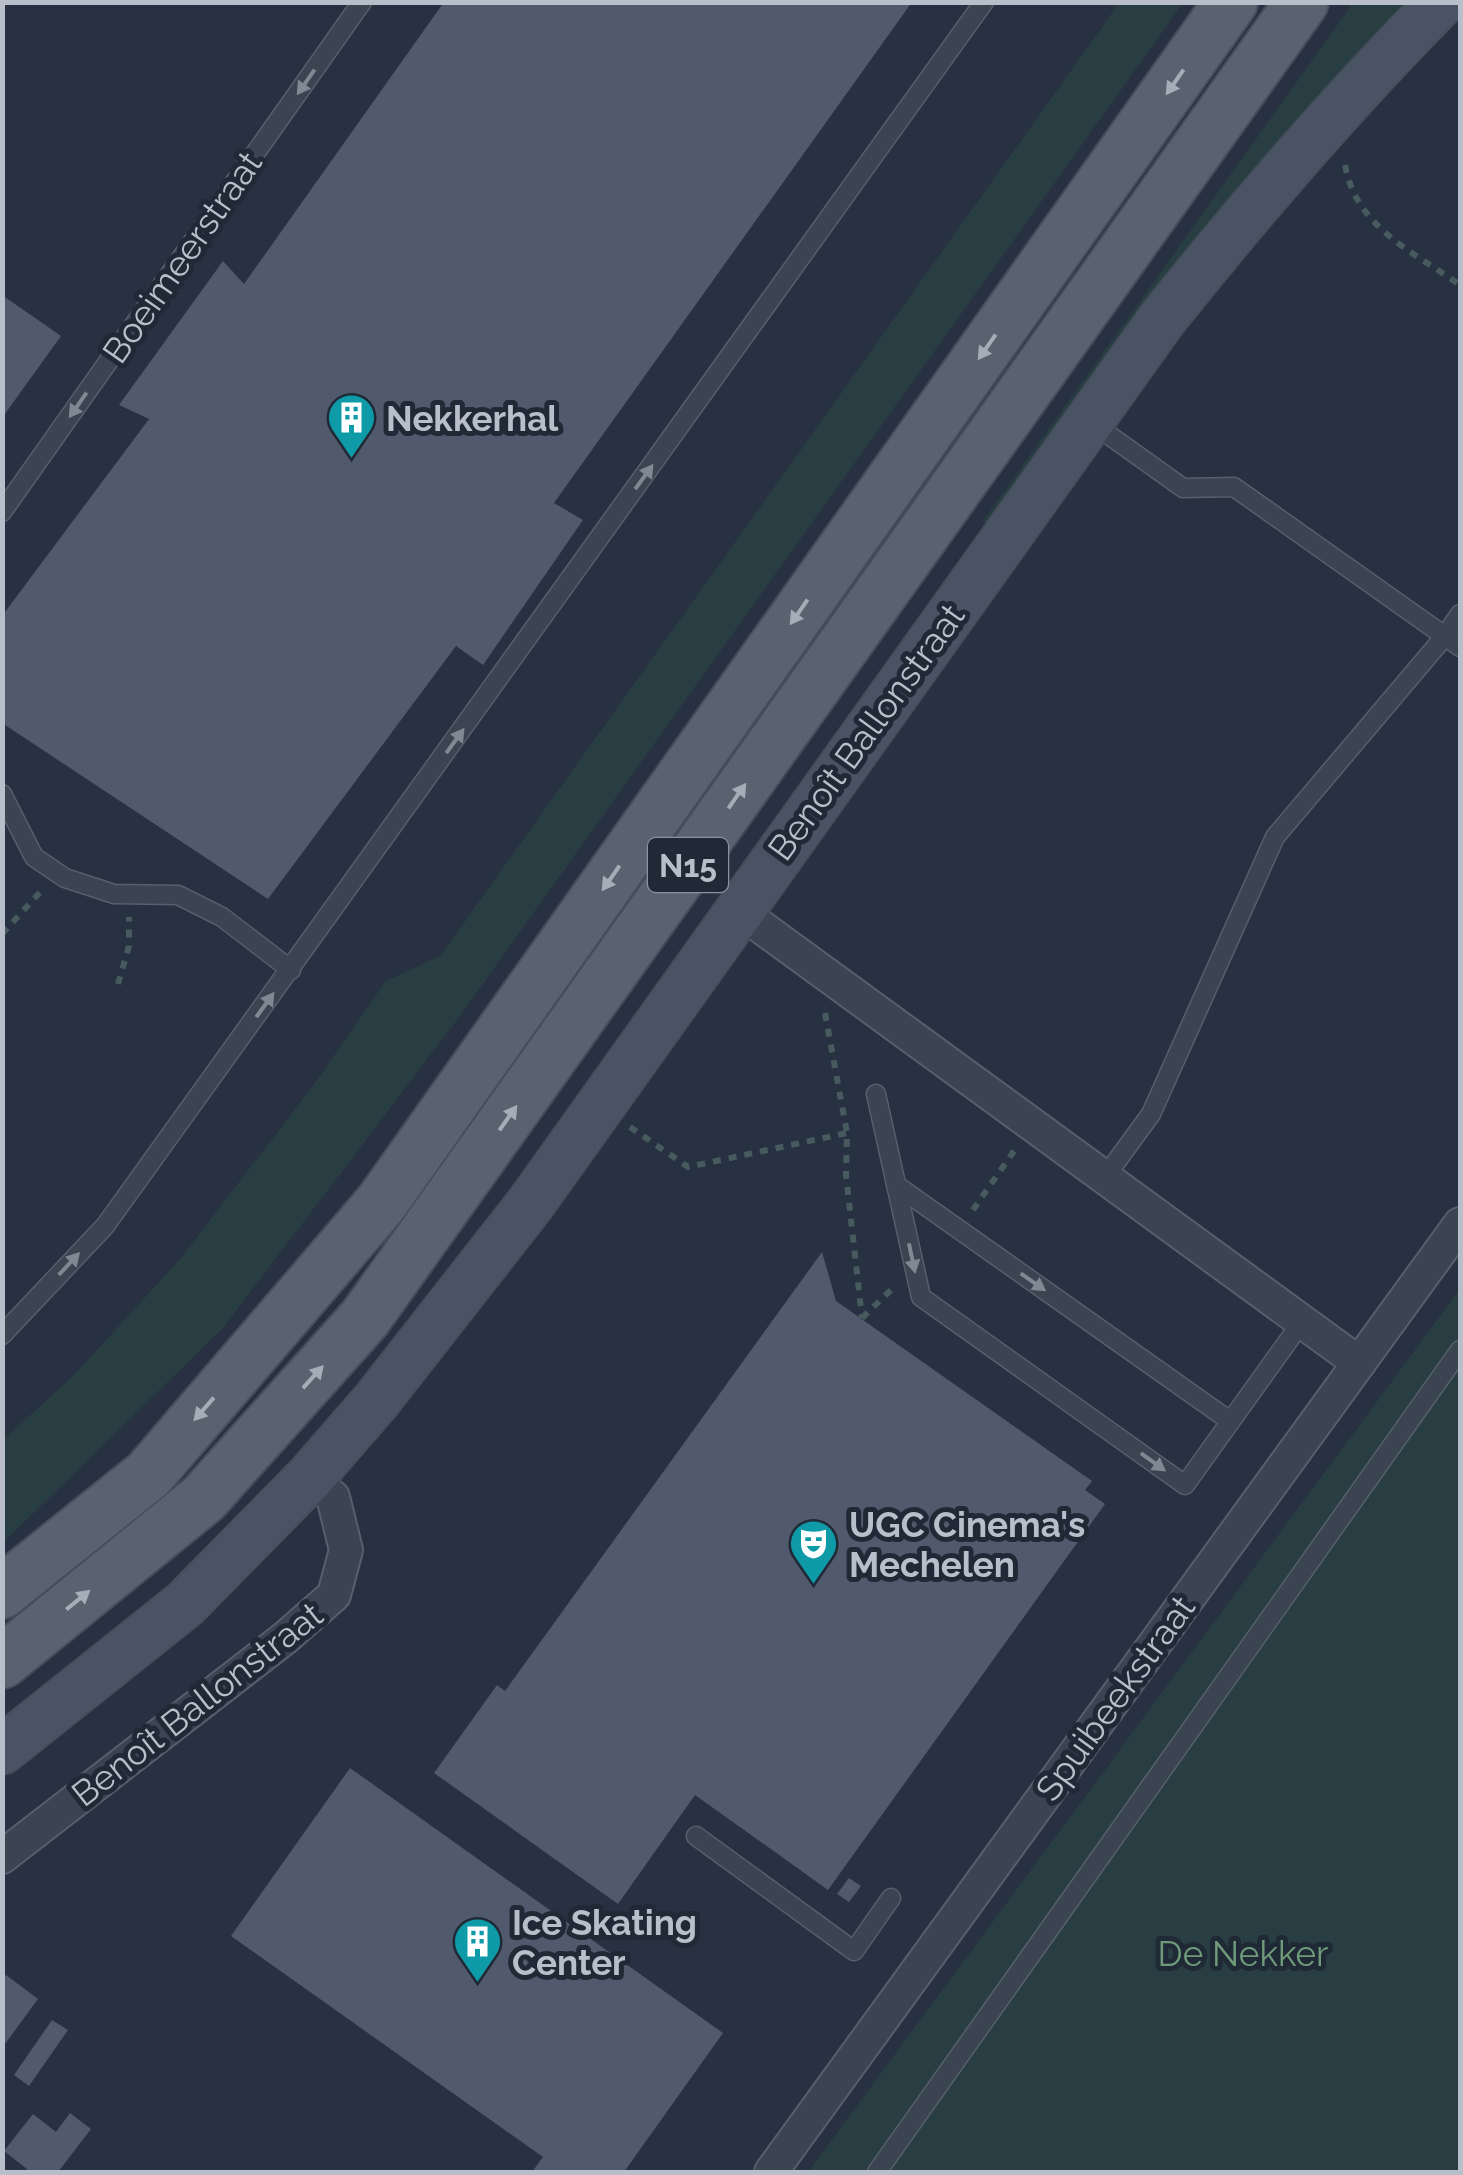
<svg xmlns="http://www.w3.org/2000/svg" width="1463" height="2175" font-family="Raleway,sans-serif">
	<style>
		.green { fill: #293e42 }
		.building { fill: #505a6c }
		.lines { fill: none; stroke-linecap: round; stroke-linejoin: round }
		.lane-casing { stroke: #565f6b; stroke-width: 21 }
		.street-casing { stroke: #565f6b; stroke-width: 36 }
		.secondary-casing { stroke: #454d5a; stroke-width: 51 }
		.primary-casing { stroke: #454d5a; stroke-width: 56 }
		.path { stroke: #475b5e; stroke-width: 6; stroke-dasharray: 8 8; stroke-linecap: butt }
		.lane { stroke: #3b4451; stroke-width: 18 }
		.street { stroke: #3b4451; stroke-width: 32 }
		.secondary { stroke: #495363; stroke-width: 48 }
		.primary { stroke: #596370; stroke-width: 52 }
		.oneway { fill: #808894 }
		.oneway2 { fill: #a5adb9 }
		.labels { text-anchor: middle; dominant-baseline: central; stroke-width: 10; stroke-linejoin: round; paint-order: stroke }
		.shield { fill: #202936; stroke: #8a929e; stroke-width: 2.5 }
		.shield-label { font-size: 32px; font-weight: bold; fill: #b8bfcb }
		.street-label { font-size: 35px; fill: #b8bfcb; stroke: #202936 }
		.poi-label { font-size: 35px; font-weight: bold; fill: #b8bfcb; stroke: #202936; text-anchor: start }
		.park-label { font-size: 35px; fill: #6f9b7a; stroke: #202936 }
	</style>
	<rect width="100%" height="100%" fill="#273141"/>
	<g class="green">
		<path d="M1119 3H1183L457 1020 223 1328 3 1543V1440L74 1375 181 1258 315 1083 385 982 441 955Z"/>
		<path d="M1353 3H1411L988 524 983 521Z"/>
		<path d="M1460 1289V2172H808Z"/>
	</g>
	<g class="building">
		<path d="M444 2H912L554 503 583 520 483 665 456 646 268 899 2 723V616L149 419 119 405 223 261 244 284Z"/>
		<path d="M2 295 61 336 2 418Z"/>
		<path d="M822 1252 836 1301 1092 1481 1085 1490 1105 1504 828 1890 695 1795 618 1904 434 1773 497 1685 505 1691Z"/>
		<path d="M350 1768 723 2033 624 2172H532L543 2157 231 1936Z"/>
		<path d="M849 1878 861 1886 849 1902 837 1894Z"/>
		<path d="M6 1975 38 1999 2 2048V1980Z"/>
		<path d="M52 2020 68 2030 29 2086 14 2075Z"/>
		<path d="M70 2113 91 2129 58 2172H24L27 2169 4 2151 33 2114 56 2132Z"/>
	</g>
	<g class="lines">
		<defs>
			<g id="lane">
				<path d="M1092 423 1183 488 1234 487 1460 647"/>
				<path d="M2 512 362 2"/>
				<path d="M2 794 34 857 65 878 114 894 178 895 222 917 291 970"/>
				<path d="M876 1094 921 1297 1185 1485 1301 1323"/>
				<path d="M1105 1177 1151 1114 1275 837 1445 636 1460 614"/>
				<path d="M896 1185 1230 1421"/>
				<path d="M2 1335 105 1226 984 2"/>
				<path d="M696 1836 854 1951 891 1898"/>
				<path d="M877 2172 1460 1350"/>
			</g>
			<g id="street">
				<path d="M738 910 1359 1363"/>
				<path d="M2 1857 285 1638 334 1595 346 1550 333 1497 310 1477"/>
				<path d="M771 2172 1460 1224"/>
			</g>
			<path id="secondary" d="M2 1750 185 1604 310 1477 376 1401 531 1203 1163 318C1251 208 1342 102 1441 2"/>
			<g id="primary">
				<path d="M2 1592 149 1474 382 1202 1231 2"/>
				<path d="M2 1662 204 1498 365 1318 1302 2"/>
			</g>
		</defs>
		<use href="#lane" class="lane-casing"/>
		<use href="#street" class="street-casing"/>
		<use href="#secondary" class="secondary-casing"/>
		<use href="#primary" class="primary-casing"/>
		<g class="path">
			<path d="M1345 165C1356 227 1412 251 1460 285"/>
			<path d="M2 934 42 890"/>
			<path d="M118 984 129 946V917"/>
			<path d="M825 1013 847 1133 846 1175 862 1318"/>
			<path d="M630 1127 688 1167 847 1133"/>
			<path d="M973 1210 1014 1151"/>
			<path d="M862 1318 894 1287"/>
		</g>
		<use href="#lane" class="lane"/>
		<use href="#street" class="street"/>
		<use href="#secondary" class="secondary"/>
		<use href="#primary" class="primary"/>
	</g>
	<defs><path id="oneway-solid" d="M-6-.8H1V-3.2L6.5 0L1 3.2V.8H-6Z" transform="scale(2.5)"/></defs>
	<g class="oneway">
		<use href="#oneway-solid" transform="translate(306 82) rotate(125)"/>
		<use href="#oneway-solid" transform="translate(78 405) rotate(125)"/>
		<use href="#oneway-solid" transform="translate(644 477) rotate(-54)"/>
		<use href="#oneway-solid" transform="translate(455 741) rotate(-54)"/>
		<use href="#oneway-solid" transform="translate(265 1005) rotate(-54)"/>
		<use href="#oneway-solid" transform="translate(912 1258) rotate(78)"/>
		<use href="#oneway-solid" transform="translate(69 1264) rotate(-47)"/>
		<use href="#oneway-solid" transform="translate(1033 1282) rotate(35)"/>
		<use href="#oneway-solid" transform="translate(1153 1462) rotate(36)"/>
	</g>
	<g class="oneway2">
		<use href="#oneway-solid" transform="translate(1175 82) rotate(125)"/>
		<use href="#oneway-solid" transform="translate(987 347) rotate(125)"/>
		<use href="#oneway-solid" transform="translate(799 612) rotate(125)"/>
		<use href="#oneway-solid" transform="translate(737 796) rotate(-55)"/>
		<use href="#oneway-solid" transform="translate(611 878) rotate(125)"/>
		<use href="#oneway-solid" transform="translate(508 1118) rotate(-55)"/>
		<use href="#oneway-solid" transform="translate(313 1377) rotate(-48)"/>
		<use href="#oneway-solid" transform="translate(204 1409) rotate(131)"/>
		<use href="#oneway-solid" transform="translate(78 1600) rotate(-39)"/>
	</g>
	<defs>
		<symbol id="building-pin" viewBox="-11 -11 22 30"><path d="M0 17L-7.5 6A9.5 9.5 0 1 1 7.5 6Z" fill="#0f9aa8" stroke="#202936"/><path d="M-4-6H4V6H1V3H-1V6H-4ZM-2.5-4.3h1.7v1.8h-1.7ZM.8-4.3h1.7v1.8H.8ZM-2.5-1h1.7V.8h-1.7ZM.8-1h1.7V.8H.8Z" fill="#fff"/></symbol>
		<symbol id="theatre-pin" viewBox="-11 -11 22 30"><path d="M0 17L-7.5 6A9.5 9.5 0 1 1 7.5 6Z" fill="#0f9aa8" stroke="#202936"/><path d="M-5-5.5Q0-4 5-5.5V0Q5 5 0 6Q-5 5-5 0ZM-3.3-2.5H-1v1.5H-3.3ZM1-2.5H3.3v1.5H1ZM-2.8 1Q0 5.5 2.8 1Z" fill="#fff"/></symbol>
	</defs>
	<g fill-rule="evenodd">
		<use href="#building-pin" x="324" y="390" width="55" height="75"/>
		<use href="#theatre-pin" x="786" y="1516" width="55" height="75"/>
		<use href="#building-pin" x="450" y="1914" width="55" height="75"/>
	</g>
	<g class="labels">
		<rect class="shield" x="648" y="838" width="80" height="54" rx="8"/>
		<g class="shield-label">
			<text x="688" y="865">N15</text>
		</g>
		<g class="street-label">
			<text transform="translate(182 257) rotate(-55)">Boeimeerstraat</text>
			<text transform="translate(866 732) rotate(-54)">Benoît Ballonstraat</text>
			<text transform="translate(1115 1698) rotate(-54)">Spuibeekstraat</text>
			<text transform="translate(197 1704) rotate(-38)">Benoît Ballonstraat</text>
		</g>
		<g class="poi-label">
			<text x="386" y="418">Nekkerhal</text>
			<text x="849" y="1524">UGC Cinema's<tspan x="849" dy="40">Mechelen</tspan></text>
			<text x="512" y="1922">Ice Skating<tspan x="512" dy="40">Center</tspan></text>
		</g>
		<g class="park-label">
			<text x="1243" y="1953">De Nekker</text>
		</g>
	</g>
	<rect width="1463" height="2175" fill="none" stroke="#b8bfcb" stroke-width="10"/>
</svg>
